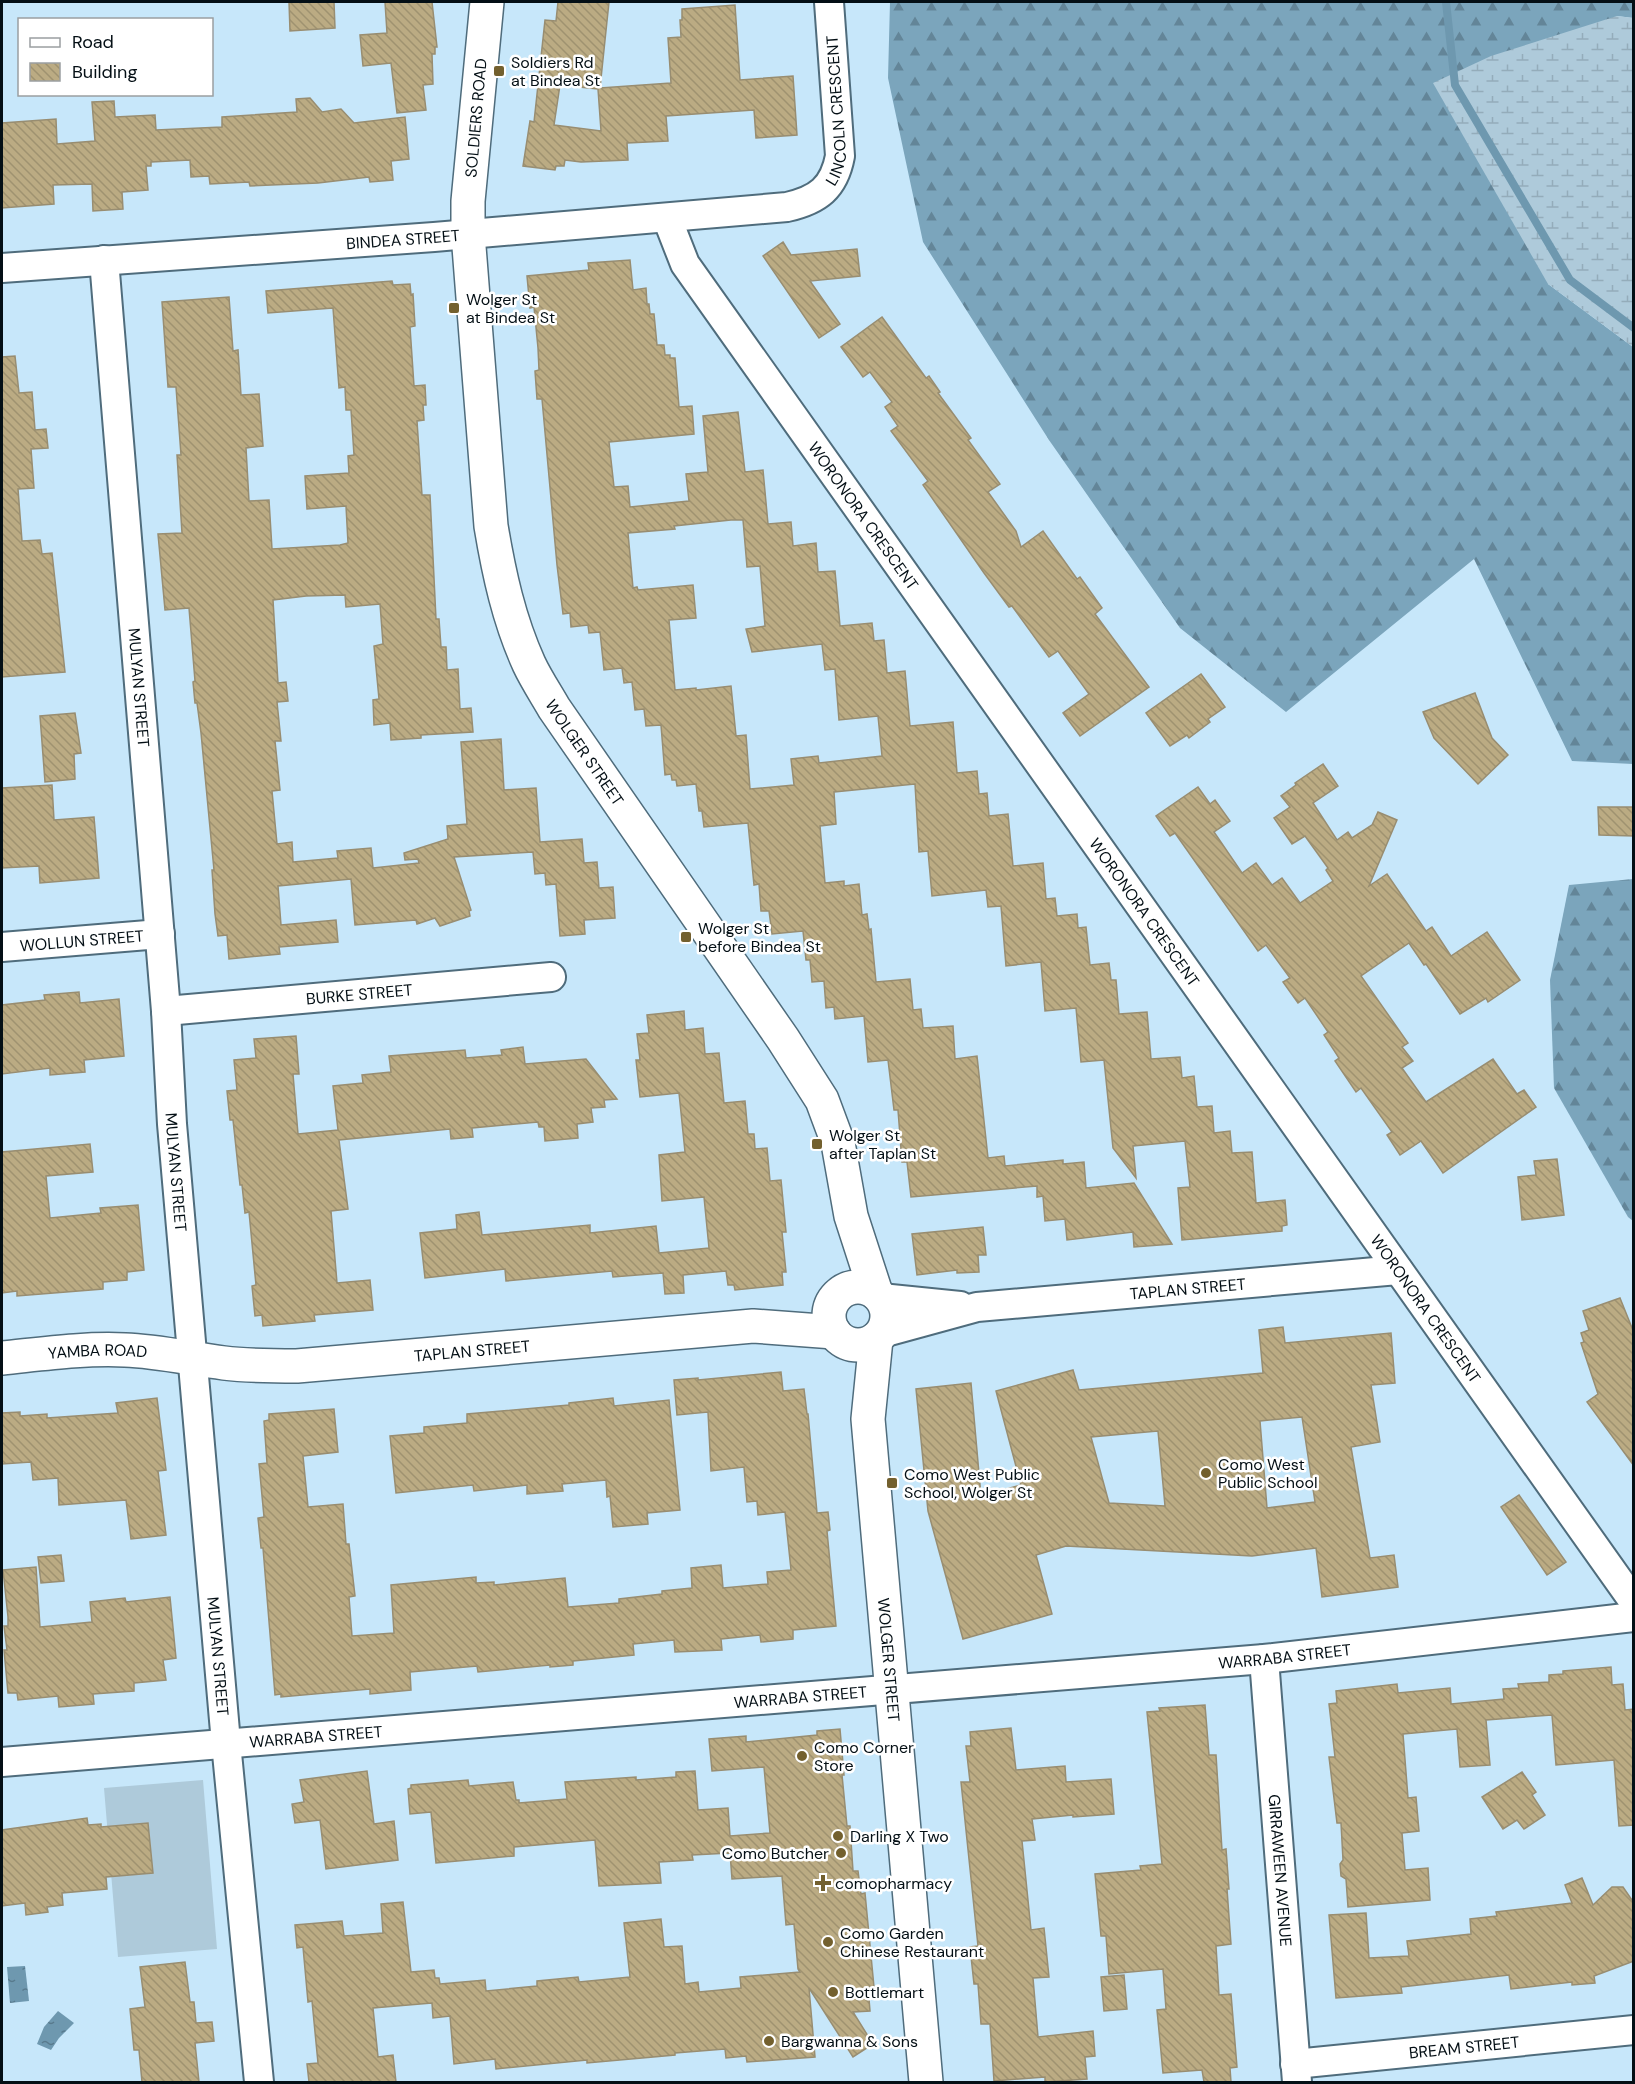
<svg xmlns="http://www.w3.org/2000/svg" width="1635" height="2084" font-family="'DM Sans',sans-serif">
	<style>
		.forest { fill: url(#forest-firs) }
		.wetland { fill: url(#wetland-marsh) }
		.garden { fill: #aecada; fill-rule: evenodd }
		.water { fill: url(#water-ripples) }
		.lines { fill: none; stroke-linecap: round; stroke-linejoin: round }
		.stream { stroke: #6e98af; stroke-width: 8 }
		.building { fill: url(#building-back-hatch); stroke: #988d71; stroke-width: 1.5; fill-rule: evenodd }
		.street-casing { stroke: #4f6c7c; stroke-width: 32 }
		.secondary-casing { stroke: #4f6c7c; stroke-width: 36 }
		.street { stroke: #fff; stroke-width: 28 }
		.secondary { stroke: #fff; stroke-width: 33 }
		.poi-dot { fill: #73602e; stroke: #fff; stroke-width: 2 }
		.labels { text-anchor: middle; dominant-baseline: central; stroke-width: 5; stroke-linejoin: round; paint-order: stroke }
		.poi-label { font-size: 16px; fill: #040f15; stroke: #fff; text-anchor: start }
		.street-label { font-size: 16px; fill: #040f15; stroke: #fff }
	</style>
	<defs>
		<pattern id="forest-firs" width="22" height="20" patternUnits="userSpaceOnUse" patternTransform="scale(1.5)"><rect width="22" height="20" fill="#7ba5bc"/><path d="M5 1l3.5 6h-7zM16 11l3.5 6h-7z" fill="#638598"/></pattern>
		<pattern id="wetland-marsh" width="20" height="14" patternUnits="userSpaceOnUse" patternTransform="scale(1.5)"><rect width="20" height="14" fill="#aecada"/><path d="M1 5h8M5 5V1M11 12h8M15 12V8" fill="none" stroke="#94acba"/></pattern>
		<pattern id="water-ripples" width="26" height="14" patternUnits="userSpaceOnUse" patternTransform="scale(1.5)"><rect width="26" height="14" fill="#6e98af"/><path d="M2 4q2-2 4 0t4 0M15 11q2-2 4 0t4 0" fill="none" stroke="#587a8d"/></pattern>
		<pattern id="building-back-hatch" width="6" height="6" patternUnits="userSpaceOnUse" patternTransform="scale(1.5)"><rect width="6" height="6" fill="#bbab83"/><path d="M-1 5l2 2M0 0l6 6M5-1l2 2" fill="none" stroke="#9f9270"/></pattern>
	</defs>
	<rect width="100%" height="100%" fill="#c7e7fa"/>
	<g class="forest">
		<path d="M890 2H1633V18L1617 16 1548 284 1633 347V764L1572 761 1474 559 1286 712 1180 628 1049 440 923 242 888 78Z"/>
		<path d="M1633 879H1634L1633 1221 1628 1217 1554 1088 1550 980 1569 885Z"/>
	</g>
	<path class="wetland" d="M1617 16 1633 18V347L1548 284 1433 83 1491 56Z"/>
	<path class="garden" d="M203 1780 217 1949 118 1957 104 1788ZM148 1823 153 1872 121 1826Z"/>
	<g class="water">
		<path d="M25 1966 29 2001 10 2003 7 1967Z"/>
		<path d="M58 2011 74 2023 59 2038 51 2050 37 2044 44 2027Z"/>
	</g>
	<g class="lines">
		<path class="stream" d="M1446 2 1455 85 1570 280 1634 328"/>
	</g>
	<g class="building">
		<path d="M289 2H334L335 28 290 31Z"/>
		<path d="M385 2H432L437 47H435V54H432L433 84 423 85 426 110 397 113 391 63 363 66 360 35 387 33Z"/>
		<path d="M558 2H609L600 88 671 83 668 38 681 37 680 20H682V9L735 5 740 80 793 76 797 135 756 138 754 110 666 116 668 141 627 143 628 160 581 162 565 160 564 166H556L555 170 523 166 530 121 534 122 545 20 556 21ZM560 85 598 89 601 131 554 125Z"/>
		<path d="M310 98 322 112 341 109 354 123 405 117 409 159 391 161 393 180 370 182 369 177 318 183 250 186 249 182 210 184 209 176 191 177 190 160 151 162V166H146L148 190 122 192 123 209 93 211 92 184 53 185 54 204 2 208V123L56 119 57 144 95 141 92 102 114 101 115 117 155 115 156 130 222 127V117L297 112 296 99Z"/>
		<path d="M783 242 791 255 857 249 860 276 810 281 840 324 819 338 763 256Z"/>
		<path d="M630 260 633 290 646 288 647 304H649L650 314H654L657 345H664L665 355H670V358H675L679 407 692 406 694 434 609 442 614 487 628 486 630 507 689 501 686 474 708 472 703 416 738 412 745 472 763 470 768 524 791 522 793 546 816 543 818 572 835 571 840 626 872 623 874 641 884 640 887 673 905 671 910 726 953 722 957 773 977 771 979 794 987 793 989 816 1008 814 1013 866 1043 863 1046 899 1055 898 1057 916 1077 914 1078 928 1086 927 1090 965 1109 963 1111 980H1116L1119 1014 1147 1012 1151 1059 1180 1057 1182 1078 1194 1076 1197 1107 1212 1106 1214 1133 1230 1131 1232 1153 1252 1152 1256 1203 1285 1200 1287 1225 1282 1226V1231L1182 1240 1178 1188 1190 1187 1185 1141 1133 1146 1136 1178 1113 1148 1104 1060 1081 1062 1076 1008 1045 1011 1041 962 1006 966 1001 906 988 907 986 890 932 896 928 851 919 852 915 784 834 792 836 824 820 826 825 883 844 881V886L859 884 862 915 867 914 869 930 871 929 876 982 910 979 913 1010 921 1009 923 1028 953 1026 955 1059 977 1056 988 1158 1004 1156 1005 1166 1063 1160V1164L1084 1162 1086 1188 1134 1183 1172 1244 1134 1247 1133 1232 1067 1240 1065 1219 1045 1221 1043 1196 1037 1197V1186L911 1197 907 1162H902L898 1110H894L888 1060 868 1062 864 1016 835 1019 834 1007 826 1008 824 981 812 982 810 960H806L803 931 772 934 769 911H761L759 884 754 885 748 823 704 827 702 811H699L696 784 677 786 676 780H672L671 774 665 775 661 725 646 726 644 709 635 710 632 682 624 683 622 668 604 670 600 632 589 633 588 625 571 627 570 613 563 614 557 565 542 399H537L535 371 539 370 538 348 534 307 530 308 527 276 589 270 588 263ZM731 520H743L747 567 760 566 765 626 746 629 752 652 822 644 825 670 835 669 839 720 878 716 882 756 819 763 818 756 791 759 794 785 750 789 746 735 736 736 731 686 696 690V688L675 690 669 620 696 618 693 585 638 590 637 587 633 588 628 533 675 529 674 526Z"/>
		<path d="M392 281 393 285 410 284 411 295 413 294 415 326 410 327 414 386 425 385 426 405H423L424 420 417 421 422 495H430L436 619H439L441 647H446L447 670 458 669 460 709 471 708 473 732 421 735V738L391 740 390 723 374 725 373 700 379 699 374 646 383 644 380 604 346 607 345 595 306 596 273 600 278 683 286 682 288 701 277 702 281 741H275L280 790 272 791 277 844 292 842 293 862 338 858 337 851 371 848 373 868 419 863 418 859 405 860 404 853 448 839 447 826 467 824 461 742 501 739 504 790 536 788 540 842 582 839 584 863 597 862 599 888 613 887 615 918 584 920 585 934 560 936 556 884 546 885 545 873 535 874 533 852 454 857 471 910 469 911 470 916 440 926 435 918 417 924 416 920 355 925 351 879 278 886 281 925 336 920 338 942 279 947 280 954 229 959 227 935 218 936 215 914 212 870H214L201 733 197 703H195L193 682 195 681 189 608 165 610 158 534 182 533 177 455H181L176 387H168L162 302 229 297 233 351 238 350 241 395 259 394 263 446 246 448 249 501 269 500 272 549 340 545 348 543 346 506 307 509 305 476 349 473 348 456 354 455 351 410H346L345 387 339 388 333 308 268 313 266 291Z"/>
		<path d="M882 317 926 378 929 376 940 392 938 393 971 438 968 440 1000 484 988 492 1016 531 1021 547 1043 531 1077 579 1080 577 1102 608 1095 614 1149 687 1080 736 1063 713 1089 694 1058 651 1049 657 1012 606 1009 607 984 573 923 485 928 481 891 431 898 426 885 407 892 402 870 372 863 377 841 347Z"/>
		<path d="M15 356 19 393 32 392 35 430 46 429 48 448 31 449 34 488 18 489 22 541 40 540 42 554 52 553 65 672 2 677V357Z"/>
		<path d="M1201 674 1225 707 1208 719 1210 722 1189 738 1187 735 1170 746 1146 713Z"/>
		<path d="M1475 693 1492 738 1508 755 1478 784 1434 738 1423 712Z"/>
		<path d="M75 713 81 753 74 754 75 779 45 782 40 716Z"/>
		<path d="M1323 764 1338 786 1313 803 1337 840 1348 832 1352 838 1372 825 1378 812 1397 820 1369 886 1387 874 1426 931 1432 927 1451 956 1487 932 1520 980 1488 1002 1486 998 1460 1014 1426 964 1424 965 1409 943 1361 976 1408 1043 1402 1047 1413 1061 1402 1068 1426 1102 1493 1059 1517 1094 1524 1090 1536 1107 1443 1173 1421 1141 1400 1155 1387 1135 1392 1132 1361 1088 1356 1092 1335 1061 1339 1058 1324 1035 1328 1032 1305 998 1298 1003 1283 982 1290 978 1266 945 1258 951 1175 833 1170 836 1156 816 1198 787 1210 804 1215 800 1230 821 1214 832 1242 873 1256 863 1272 885 1282 878 1300 903 1333 881 1326 870 1328 868 1305 836 1292 844 1274 818 1290 807 1281 796 1296 785 1295 783Z"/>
		<path d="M52 785 54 820 94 817 99 878 40 883 39 866 2 868V788Z"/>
		<path d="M1598 807H1634V836L1599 835Z"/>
		<path d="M79 992 80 1003 119 999 124 1056 84 1060 85 1072 50 1075V1068L2 1074V1005L45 1000 44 995Z"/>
		<path d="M684 1011 685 1030 703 1028 705 1054 719 1053 724 1103 745 1101 748 1134H754L755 1149 767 1148 770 1181 781 1180 786 1232H782L786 1272H782L783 1285 735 1290 734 1285H728L726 1271 683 1275 684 1293 665 1294 663 1273 613 1277 612 1271 506 1281 505 1269 425 1278 420 1233 457 1229 456 1215 479 1212 482 1235 590 1225V1233L656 1226 659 1253 709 1248 704 1197 662 1201 659 1155 685 1152 679 1093 640 1097 636 1060H640L637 1034 649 1033 647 1015Z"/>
		<path d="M296 1036 299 1074H293L298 1134 338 1130 333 1086 363 1083 362 1075 391 1072 389 1056 465 1050 466 1058 502 1055 501 1050 523 1047 525 1064 586 1059 617 1099 604 1100 605 1107 591 1108 593 1122 577 1124 578 1138 545 1141 544 1127H539L538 1122 472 1128 473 1137 451 1139 450 1129 339 1140 348 1209 331 1211 337 1283 370 1280 373 1310 314 1315 315 1321 263 1326 262 1315 255 1316 252 1286 256 1285 249 1212 245 1213 242 1185H240L233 1120H230L227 1091 237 1090 234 1060 256 1058 254 1039Z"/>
		<path d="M90 1144 93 1172 46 1176 50 1218 101 1213 100 1208 138 1205 144 1270 127 1272V1280L103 1282V1289L17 1296V1291L2 1293V1152Z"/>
		<path d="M1557 1159 1564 1215 1522 1220 1518 1177 1536 1175 1534 1161Z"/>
		<path d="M983 1227 986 1255H978L979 1272 957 1273V1270L917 1275 912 1234Z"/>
		<path d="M1620 1298 1634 1333V1466L1587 1402 1598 1394 1581 1343 1584 1342 1581 1333 1589 1330 1583 1311Z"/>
		<path d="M1283 1327 1285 1343 1391 1333 1395 1383 1371 1385 1380 1442 1351 1447 1370 1558 1394 1555 1398 1587 1322 1597 1316 1548 1252 1556 1066 1546 1036 1555 1052 1614 963 1639 928 1511 916 1389 971 1383 981 1496 1021 1485 996 1391 1073 1370 1079 1390 1263 1373 1259 1330ZM1302 1417 1315 1502 1267 1508 1260 1421ZM1158 1431 1165 1506 1109 1503 1091 1437Z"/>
		<path d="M781 1372 783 1391 804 1389 807 1414H808L817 1513 828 1512 830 1530 827 1531 836 1626 793 1630V1639L761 1642 760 1635 721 1639 722 1650 675 1652 674 1640 633 1644 634 1655 573 1661V1665L550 1667V1665L478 1672 477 1666 410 1672 411 1690 370 1694V1689L281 1697V1694L275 1695 263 1548H261L258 1518 264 1517 259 1464 267 1463 264 1421 269 1420V1414L334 1409 338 1452 303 1456 308 1507 343 1504 346 1544H349L355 1596 349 1597 352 1636 394 1633 391 1585 476 1577V1583L494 1582V1585L565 1578 568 1607 619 1603V1599L662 1594V1591L692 1588 691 1568 721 1565 723 1588 768 1584 767 1572 791 1570 785 1512 758 1515 757 1501 747 1502 744 1467 711 1471 708 1412 677 1415 674 1380 698 1378V1380Z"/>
		<path d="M157 1398 166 1470 158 1471 166 1535 131 1539 126 1500 59 1505 58 1478 33 1480 31 1462 2 1464V1413L20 1412V1416L47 1414V1418L118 1413 116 1403Z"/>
		<path d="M613 1398 614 1406 669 1400 680 1510 647 1513 648 1524 613 1527 610 1496 607 1497 606 1480 562 1484 563 1491 527 1494V1485L474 1491 473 1485 396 1493 390 1436 424 1433V1427L467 1423V1414L569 1405V1403Z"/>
		<path d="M1519 1495 1566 1562 1547 1575 1501 1507Z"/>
		<path d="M61 1555 64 1581 41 1583 38 1557Z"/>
		<path d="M36 1567 40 1627 92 1622 90 1602 125 1598 126 1602 170 1597 176 1658 163 1660 166 1680 134 1683V1691L93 1694 94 1704 59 1707 58 1696 18 1700 17 1693H8L4 1650H7L4 1626H8V1617L3 1570Z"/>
		<path d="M1611 1667 1612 1685 1623 1684 1625 1710 1634 1709V1825L1619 1826 1614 1760 1556 1765 1552 1715 1486 1720 1490 1765 1460 1767 1457 1729 1403 1734 1408 1798 1416 1797 1419 1831 1402 1833 1405 1870 1428 1868 1430 1900 1348 1907 1346 1879 1341 1876 1340 1864 1343 1860 1341 1823H1337L1329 1757H1335L1329 1704 1337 1703 1336 1691 1397 1684 1398 1693 1450 1688 1451 1704 1504 1699 1503 1689 1519 1688 1518 1684 1549 1682V1675L1563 1674V1671Z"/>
		<path d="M1205 1705 1209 1755H1216L1222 1850 1226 1849 1229 1889H1227L1231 1944 1216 1946 1219 1995 1231 1994 1237 2067 1230 2068 1231 2082H1204L1202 2070 1163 2073 1157 2010 1166 2009 1163 1969 1109 1974 1106 1936H1101L1095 1874 1141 1870 1140 1866 1162 1864 1147 1712 1160 1711 1159 1708Z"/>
		<path d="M1011 1728 1016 1770 1065 1766 1066 1782 1111 1779 1114 1814 1073 1817V1815L1032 1819 1035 1840 1022 1841 1031 1930 1044 1928 1049 1977 1033 1978 1038 2037 1093 2031 1095 2056 1085 2057 1087 2079 1045 2082V2077L994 2081 990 2024H981L978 1984H974L970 1947 978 1946 961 1782H970L966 1746H971L970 1732Z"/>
		<path d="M840 1729 844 1775H842L847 1826H850L853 1871H858L861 1894 865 1893 874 1987H868L870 2011 853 2012 873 2044 853 2057 809 1988 815 2057 747 2062 746 2056 726 2058 725 2049 675 2053V2055L587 2063V2060L496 2069 495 2059 454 2064 450 2016 433 2018 432 2003 373 2008 378 2057 393 2055 396 2082H309L307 2064 318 2063 312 2001 308 2002 303 1947 297 1948 295 1925 342 1921 344 1936 383 1933 381 1904 403 1902 411 1972 434 1970 435 1978H439L440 1984 485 1980 486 1991 537 1986V1981L578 1977 579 1982 630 1977 624 1923 661 1919 664 1947 682 1946 685 1984 698 1982 699 1992 741 1988 740 1977 800 1972 798 1969 794 1924 786 1925 782 1876 732 1879 730 1853 692 1855 693 1860 659 1862 661 1883 599 1886 595 1840 514 1847V1856L436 1863 431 1812 410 1814 408 1789 411 1788V1785L468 1780 469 1786 513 1782 516 1800H519V1803L567 1799 565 1782 636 1777V1780L676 1777V1772L695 1771 698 1810 728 1808 730 1836 770 1833 764 1767 712 1771 709 1739 746 1736V1742L817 1735V1731Z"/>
		<path d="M367 1771 374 1824 394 1821 398 1860 326 1869 320 1820 295 1823 292 1804 304 1802 300 1780Z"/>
		<path d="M1522 1772 1536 1792 1532 1795 1545 1815 1524 1829 1517 1820 1503 1829 1482 1797Z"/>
		<path d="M87 1818 88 1825 101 1824V1827L148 1823 153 1873 106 1877 107 1889 62 1893 63 1905 47 1907 48 1912 26 1915 25 1903 2 1906V1830Z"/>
		<path d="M1582 1878 1593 1905 1612 1887H1623L1634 1903V1961L1594 1976 1595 1983 1572 1985V1982L1511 1989 1509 1975 1401 1987 1402 1993 1336 1998 1329 1915 1366 1913 1369 1958 1409 1956 1407 1941 1471 1934 1470 1919 1497 1916 1496 1912 1572 1903 1565 1885Z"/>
		<path d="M185 1962 190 2002H194L196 2023 212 2022 214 2041 195 2043 199 2082H142L139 2050H134L130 2009 145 2007 140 1967Z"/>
		<path d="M1124 1975 1127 2009 1104 2011 1101 1977Z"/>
	</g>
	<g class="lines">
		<defs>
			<g id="street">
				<path id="s1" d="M667 218 685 264 1634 1602"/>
				<path id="s2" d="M104 260 166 1011 172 1124 226 1743 259 2082"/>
				<path id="s3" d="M2 268 434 237 787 207C818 200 834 188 840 156L829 2"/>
				<path id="s4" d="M2 947 160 934"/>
				<path id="s5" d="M166 1011 551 977"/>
				<path d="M881 1298 960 1306"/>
				<path id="s6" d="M882 1333 977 1307 1398 1270"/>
				<path id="s7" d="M1264 1659 1297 2082"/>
				<path id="s8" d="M2 1762 1264 1659 1634 1617"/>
				<path id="s9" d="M1295 2064 1634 2030"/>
			</g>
			<g id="secondary">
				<path id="s10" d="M487 2 468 201V234L491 526C499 574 509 620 529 664 536 679 546 694 554 708L783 1039 822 1100 838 1143 851 1216 876 1293"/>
				<circle cx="858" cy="1316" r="29"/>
				<path id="s11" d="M876 1339 868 1419 926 2082"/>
				<path id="s12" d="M2 1358C42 1354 84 1348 125 1350 158 1351 191 1359 224 1363 248 1366 273 1366 297 1366L753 1326 834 1332"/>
			</g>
		</defs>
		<use href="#street" class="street-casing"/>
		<use href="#secondary" class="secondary-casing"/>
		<use href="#street" class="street"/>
		<use href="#secondary" class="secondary"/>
	</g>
	<g class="poi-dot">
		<rect x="493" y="65" width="12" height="12" rx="3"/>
		<rect x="448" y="302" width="12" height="12" rx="3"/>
		<rect x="680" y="931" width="12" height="12" rx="3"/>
		<rect x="811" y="1138" width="12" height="12" rx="3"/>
		<circle cx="1206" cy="1473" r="6"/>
		<rect x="886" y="1477" width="12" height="12" rx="3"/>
		<circle cx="802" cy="1756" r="6"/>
		<circle cx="838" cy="1836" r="6"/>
		<circle cx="841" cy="1853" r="6"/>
		<path d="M820 1874h6v6h6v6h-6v6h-6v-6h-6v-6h6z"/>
		<circle cx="828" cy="1942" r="6"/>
		<circle cx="833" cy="1992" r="6"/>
		<circle cx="769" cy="2041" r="6"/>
	</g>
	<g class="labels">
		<g class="poi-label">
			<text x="511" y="62">Soldiers Rd<tspan x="511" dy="18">at Bindea St</tspan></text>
			<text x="466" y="299">Wolger St<tspan x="466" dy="18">at Bindea St</tspan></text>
			<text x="698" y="928">Wolger St<tspan x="698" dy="18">before Bindea St</tspan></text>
			<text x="829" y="1135">Wolger St<tspan x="829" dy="18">after Taplan St</tspan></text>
			<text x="1218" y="1464">Como West<tspan x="1218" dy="18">Public School</tspan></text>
			<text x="904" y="1474">Como West Public<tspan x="904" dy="18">School, Wolger St</tspan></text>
			<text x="814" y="1747">Como Corner<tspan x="814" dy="18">Store</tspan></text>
			<text x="850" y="1836">Darling X Two</text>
			<text x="829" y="1853" text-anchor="end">Como Butcher</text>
			<text x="835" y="1883">comopharmacy</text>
			<text x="840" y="1933">Como Garden<tspan x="840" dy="18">Chinese Restaurant</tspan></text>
			<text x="845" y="1992">Bottlemart</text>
			<text x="781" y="2041">Bargwanna &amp; Sons</text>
		</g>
		<g class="street-label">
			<text stroke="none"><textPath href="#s3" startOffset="912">LINCOLN CRESCENT</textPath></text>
			<text transform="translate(476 118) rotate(-85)">SOLDIERS ROAD</text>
			<text stroke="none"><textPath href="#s3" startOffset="402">BINDEA STREET</textPath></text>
			<text stroke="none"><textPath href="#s1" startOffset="358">WORONORA CRESCENT</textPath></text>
			<text stroke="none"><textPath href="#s2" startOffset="429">MULYAN STREET</textPath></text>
			<text stroke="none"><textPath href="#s10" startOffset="774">WOLGER STREET</textPath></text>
			<text stroke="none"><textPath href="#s1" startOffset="844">WORONORA CRESCENT</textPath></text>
			<text stroke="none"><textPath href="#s4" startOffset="80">WOLLUN STREET</textPath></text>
			<text stroke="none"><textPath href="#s5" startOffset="194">BURKE STREET</textPath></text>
			<text stroke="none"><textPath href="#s2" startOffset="915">MULYAN STREET</textPath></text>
			<text stroke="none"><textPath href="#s6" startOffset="310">TAPLAN STREET</textPath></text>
			<text stroke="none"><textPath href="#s1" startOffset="1330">WORONORA CRESCENT</textPath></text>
			<text stroke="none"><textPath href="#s12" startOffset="472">TAPLAN STREET</textPath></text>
			<text stroke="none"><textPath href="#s12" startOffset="96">YAMBA ROAD</textPath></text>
			<text stroke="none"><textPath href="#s2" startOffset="1401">MULYAN STREET</textPath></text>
			<text stroke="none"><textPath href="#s8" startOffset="1287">WARRABA STREET</textPath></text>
			<text stroke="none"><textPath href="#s11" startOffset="322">WOLGER STREET</textPath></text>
			<text stroke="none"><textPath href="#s8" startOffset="801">WARRABA STREET</textPath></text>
			<text stroke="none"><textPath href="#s8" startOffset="315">WARRABA STREET</textPath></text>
			<text stroke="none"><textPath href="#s7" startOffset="212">GIRRAWEEN AVENUE</textPath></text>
			<text stroke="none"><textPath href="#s9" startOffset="170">BREAM STREET</textPath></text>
		</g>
	</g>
	<rect width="1635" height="2084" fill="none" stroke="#040f15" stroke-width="6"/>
	<rect x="18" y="18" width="195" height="78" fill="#ffffff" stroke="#9b9fa1" stroke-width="1.5"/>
	<rect x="30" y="38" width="30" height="9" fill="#ffffff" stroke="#9b9fa1" stroke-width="1.5"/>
	<text x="72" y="48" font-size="18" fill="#040f15">Road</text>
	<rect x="30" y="63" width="30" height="18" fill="url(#building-back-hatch)" stroke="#9b9fa1" stroke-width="1.5"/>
	<text x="72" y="78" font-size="18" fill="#040f15">Building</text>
</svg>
